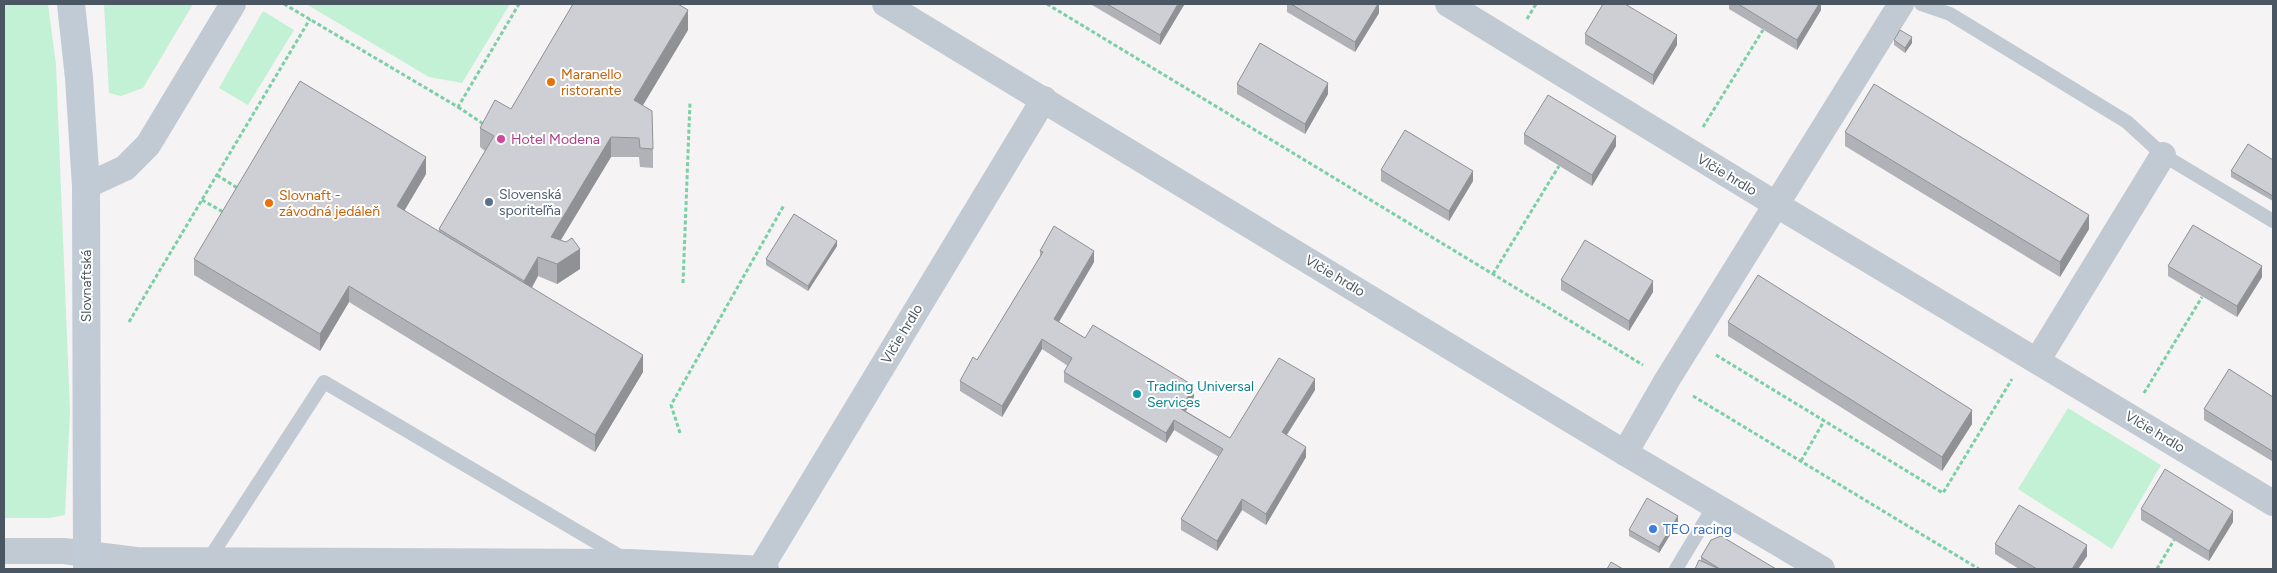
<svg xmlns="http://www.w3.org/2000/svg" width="2277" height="573" font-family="Figtree,sans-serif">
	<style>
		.green { fill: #c3f1d5 }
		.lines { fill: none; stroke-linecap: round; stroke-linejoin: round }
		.path { stroke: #7ad0a6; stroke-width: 3; stroke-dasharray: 4 2.5; stroke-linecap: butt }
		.lane { stroke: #c1cad2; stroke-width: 14 }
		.street { stroke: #c1cad2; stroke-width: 26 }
		.secondary { stroke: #c1cbd6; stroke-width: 28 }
		.wall { fill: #b0b2b7 }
		.shaded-wall { fill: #909195 }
		.building { fill: #cdcfd5; stroke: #909195 }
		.food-dot { fill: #e8710a; stroke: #fff; stroke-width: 2 }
		.hotel-dot { fill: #d1479c; stroke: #fff; stroke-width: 2 }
		.service-dot { fill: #5c6f8a; stroke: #fff; stroke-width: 2 }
		.culture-dot { fill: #0f9aa8; stroke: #fff; stroke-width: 2 }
		.shop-dot { fill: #3f7fe0; stroke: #fff; stroke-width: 2 }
		.labels { text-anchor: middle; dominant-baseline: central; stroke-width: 4; stroke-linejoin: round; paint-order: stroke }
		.food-label { font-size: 14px; fill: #c56008; stroke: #fff; text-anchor: start }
		.hotel-label { font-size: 14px; fill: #b23c85; stroke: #fff; text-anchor: start }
		.street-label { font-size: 14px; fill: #4a5661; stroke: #fff }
		.service-label { font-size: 14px; fill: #4e5e75; stroke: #fff; text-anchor: start }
		.culture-label { font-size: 14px; fill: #0d838f; stroke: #fff; text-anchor: start }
		.shop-label { font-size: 14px; fill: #366cbe; stroke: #fff; text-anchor: start }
	</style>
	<rect width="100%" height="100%" fill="#f5f3f3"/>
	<g class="green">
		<path d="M4 4H48L56 65 70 411 65 515 49 518H4Z"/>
		<path d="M104 4H193L143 88 121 96 109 93Z"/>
		<path d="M306 4H510L462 83 429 77Z"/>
		<path d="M263 11 294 30 248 105 219 88Z"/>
		<path d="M2068 408 2161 465 2112 549 2018 489Z"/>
	</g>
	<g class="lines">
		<g class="path">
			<path d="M284 4 458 107 519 4"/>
			<path d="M1047 4 1643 365"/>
			<path d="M1527 19 1536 4"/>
			<path d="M458 107 485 125"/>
			<path d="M1703 127 1763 30"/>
			<path d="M217 175 239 189"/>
			<path d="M202 200 225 213"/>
			<path d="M1493 274 1559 166"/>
			<path d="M683 283 690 102"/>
			<path d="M129 322 310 19"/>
			<path d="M1716 355 1943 493 2012 379"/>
			<path d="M2144 393 2202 297"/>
			<path d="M1693 396 1979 569"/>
			<path d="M680 433 671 405 784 205"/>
			<path d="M1801 461 1824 421"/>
			<path d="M2157 569 2174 540"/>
		</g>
		<g class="lane">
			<path d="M1921 4 1950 14 2127 122 2163 155 2273 221"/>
			<path d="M209 559 324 382 623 558"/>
			<path d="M1676 569 1714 506"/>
		</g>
		<g class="street">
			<path d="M885 4 1625 453 1822 569"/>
			<path d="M1448 4 1777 205 2273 503"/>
			<path d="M86 186 125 168 148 145 233 4"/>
			<path d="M2037 361 2163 155"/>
			<path d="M1625 453 1667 380 1901 4"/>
			<path d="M4 551H64L136 560 630 562 766 569"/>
			<path d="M760 569 1044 99"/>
		</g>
		<path class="secondary" d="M71 4 79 78 86 186 87 569"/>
	</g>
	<g class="wall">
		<path d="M1092 4H1184V5L1160 45 1092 5Z"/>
		<path d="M1287 4H1379V13L1355 52 1287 12Z"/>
		<path d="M1729 4H1821V10L1797 50 1729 9Z"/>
		<path d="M688 30 643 105 653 149V168L640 167 639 157H611L561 240 580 269 557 284 538 276 532 288 643 372 595 452 349 302 320 351 194 275V259L426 174 404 211 439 232V229L485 151 480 147V128L511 109Z"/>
		<path d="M1585 34 1677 45 1653 85 1585 44Z"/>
		<path d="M1894 40 1912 43 1905 53 1894 45Z"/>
		<path d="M1237 84 1328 94 1305 134 1237 94Z"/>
		<path d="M1845 132 2089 229 2060 277 1845 146Z"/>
		<path d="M1524 134 1616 146 1592 186 1524 144Z"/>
		<path d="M2273 160V201L2231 177V171Z"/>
		<path d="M1381 170 1473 181 1449 221 1381 181Z"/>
		<path d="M837 246 808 291 766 265V259Z"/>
		<path d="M1040 251 1094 262 1059 322 1085 338 1194 397 1186 411 1230 438 1315 390 1287 435 1306 457 1266 525 1242 510 1217 551 1181 530V519L1219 457 1174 430 1166 443 1064 382V372L1068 366 1042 349 1002 417 960 391V381L977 360 1040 257Z"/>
		<path d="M2168 266 2262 277 2237 317 2168 276Z"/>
		<path d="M1561 280 1653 292 1629 331 1561 290Z"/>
		<path d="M1728 322 1972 424 1942 471 1728 336Z"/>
		<path d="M2273 397 2272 461 2204 420V409Z"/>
		<path d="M2141 509 2233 522 2209 561 2141 520Z"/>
		<path d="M1678 522 1659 553 1629 536V530Z"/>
		<path d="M1995 544 2087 556 2078 569H2019L1995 554Z"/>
		<path d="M1701 557 1776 569H1695L1701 561Z"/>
	</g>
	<g class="shaded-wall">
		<path d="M1178 4H1184V5L1160 45V35Z"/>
		<path d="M1378 4H1379V13L1355 52V42Z"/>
		<path d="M1819 4H1821V10L1797 50V40Z"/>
		<path d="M688 10V30L634 120V100Z"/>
		<path d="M1677 35V45L1653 85V75Z"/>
		<path d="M1912 37V43L1905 53V48Z"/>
		<path d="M1328 83V94L1305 134V124Z"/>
		<path d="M1616 136V146L1592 186V175Z"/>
		<path d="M611 137V157L551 256V237Z"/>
		<path d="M426 157V174L397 223V206Z"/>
		<path d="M1473 171V181L1449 221V211Z"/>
		<path d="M2089 215V229L2060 277V262Z"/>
		<path d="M837 241V246L808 291V286Z"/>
		<path d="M580 249V269L557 284V264Z"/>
		<path d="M1094 251V262L1054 330V319Z"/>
		<path d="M538 257V276L524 301V281Z"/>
		<path d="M2262 266V277L2237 317V306Z"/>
		<path d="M1653 281V292L1629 331V321Z"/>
		<path d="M349 286V302L320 351V334Z"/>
		<path d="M1042 339V349L1002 417V406Z"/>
		<path d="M643 355V372L595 452V435Z"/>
		<path d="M1315 379V390L1282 442V432Z"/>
		<path d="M1194 386V397L1181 419V409Z"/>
		<path d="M1972 410V424L1942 471V457Z"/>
		<path d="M1174 420V430L1166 443V433Z"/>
		<path d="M1306 447V457L1266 525V514Z"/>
		<path d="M2273 448V459L2272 461V451Z"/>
		<path d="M1242 499V510L1217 551V541Z"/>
		<path d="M2233 511V522L2209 561V551Z"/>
		<path d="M1678 516V522L1659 553V547Z"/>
		<path d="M2087 545V556L2078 569H2072Z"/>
	</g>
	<g class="building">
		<path d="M573 4H678L688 10 634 100 652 111 653 149 640 148 639 138 611 137 551 237 566 242 572 238 580 249 557 264 538 257 524 281 439 229 494 136 480 128 495 100 511 109Z"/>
		<path d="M1107 4H1178L1160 35Z"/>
		<path d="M1291 4H1378L1355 42Z"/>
		<path d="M1603 4H1625L1677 35 1653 75 1585 34Z"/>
		<path d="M1738 4H1819L1797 40Z"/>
		<path d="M1900 30 1912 37 1905 48 1894 40Z"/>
		<path d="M1260 43 1328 83 1305 124 1237 84Z"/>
		<path d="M300 81 426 157 397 206 643 355 595 435 349 286 320 334 194 259Z"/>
		<path d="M1874 84 2089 215 2060 262 1845 132Z"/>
		<path d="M1548 95 1616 136 1592 175 1524 134Z"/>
		<path d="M1405 130 1473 171 1449 211 1381 170Z"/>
		<path d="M2248 144 2273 160V196L2231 171Z"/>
		<path d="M794 214 837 241 808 286 766 259Z"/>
		<path d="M2193 225 2262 266 2237 306 2168 266Z"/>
		<path d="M1054 226 1094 251 1054 319 1085 338 1093 325 1194 386 1181 409 1230 438 1279 358 1315 379 1282 432 1306 447 1266 514 1242 499 1217 541 1181 519 1223 449 1174 420 1166 433 1064 372 1072 358 1042 339 1002 406 960 381 973 357 977 360 1043 252 1040 251Z"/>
		<path d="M1585 240 1653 281 1629 321 1561 280Z"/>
		<path d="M1758 275 1972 410 1942 457 1728 322Z"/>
		<path d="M2229 369 2273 397V448L2272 451 2204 409Z"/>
		<path d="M2165 469 2233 511 2209 551 2141 509Z"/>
		<path d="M1647 498 1678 516 1659 547 1629 530Z"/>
		<path d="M2019 505 2087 545 2072 569H2037L1995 544Z"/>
		<path d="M1721 536 1776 569H1720L1701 557 1711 540Z"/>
		<path d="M1699 560 1719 569H1695Z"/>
		<path d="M1611 562 1623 569H1607Z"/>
	</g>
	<g class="food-dot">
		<circle cx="551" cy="82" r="5"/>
		<circle cx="269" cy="203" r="5"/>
	</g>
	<circle class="hotel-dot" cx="501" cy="139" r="5"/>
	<circle class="service-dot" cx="489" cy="202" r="5"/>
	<circle class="culture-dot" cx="1137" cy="394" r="5"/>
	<circle class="shop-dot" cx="1653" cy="529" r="5"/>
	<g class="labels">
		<g class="food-label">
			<text x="561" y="74">Maranello<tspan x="561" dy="16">ristorante</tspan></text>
			<text x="279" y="195">Slovnaft -<tspan x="279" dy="16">závodná jedáleň</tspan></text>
		</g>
		<g class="hotel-label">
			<text x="511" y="139">Hotel Modena</text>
		</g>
		<g class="street-label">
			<text transform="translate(1727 175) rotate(31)">Vlčie hrdlo</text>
			<text transform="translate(1335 276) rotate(31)">Vlčie hrdlo</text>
			<text transform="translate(86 286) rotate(-90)">Slovnaftská</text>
			<text transform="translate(902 334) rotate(-59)">Vlčie hrdlo</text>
			<text transform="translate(2155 432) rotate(31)">Vlčie hrdlo</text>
		</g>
		<g class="service-label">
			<text x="499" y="194">Slovenská<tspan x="499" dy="16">sporiteľňa</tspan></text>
		</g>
		<g class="culture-label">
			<text x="1147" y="386">Trading Universal<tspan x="1147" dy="16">Services</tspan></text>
		</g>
		<g class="shop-label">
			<text x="1663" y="529">TEO racing</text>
		</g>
	</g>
	<rect width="2277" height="573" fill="none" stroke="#4a5661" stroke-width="10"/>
</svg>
